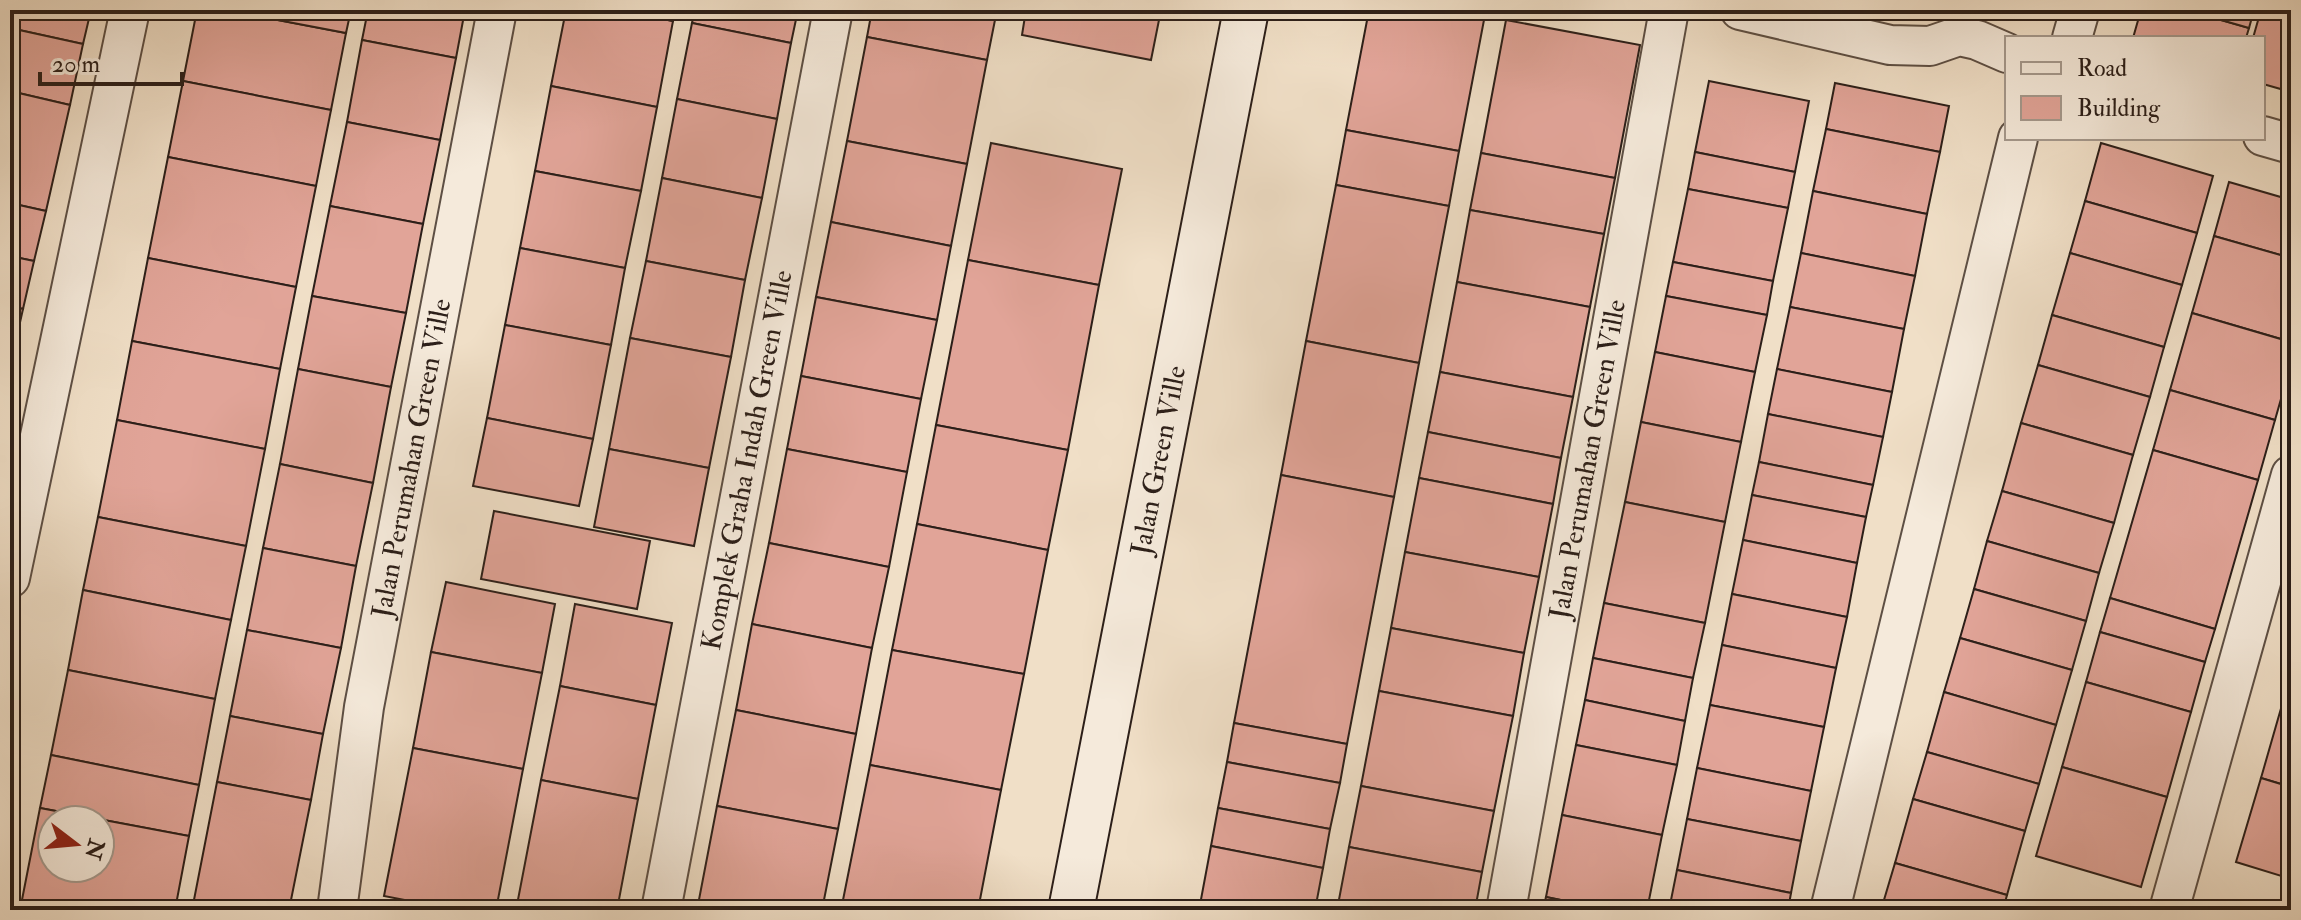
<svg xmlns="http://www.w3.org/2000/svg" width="2301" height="920" font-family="'IM FELL Double Pica',serif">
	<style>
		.building { fill: #e1a498; stroke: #2c1f19; stroke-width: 2; fill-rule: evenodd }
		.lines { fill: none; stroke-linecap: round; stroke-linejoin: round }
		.street-casing { stroke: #5d4f44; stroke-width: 42 }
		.secondary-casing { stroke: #2c1f19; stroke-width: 48 }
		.street { stroke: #f5eadb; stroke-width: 38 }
		.secondary { stroke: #f5eadb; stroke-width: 44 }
		.labels { text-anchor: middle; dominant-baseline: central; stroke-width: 7; stroke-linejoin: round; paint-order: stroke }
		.street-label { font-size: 28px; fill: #2c1f19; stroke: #f5eadb }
	</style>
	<rect width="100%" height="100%" fill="#f0dfc7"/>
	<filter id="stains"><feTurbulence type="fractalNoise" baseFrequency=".0025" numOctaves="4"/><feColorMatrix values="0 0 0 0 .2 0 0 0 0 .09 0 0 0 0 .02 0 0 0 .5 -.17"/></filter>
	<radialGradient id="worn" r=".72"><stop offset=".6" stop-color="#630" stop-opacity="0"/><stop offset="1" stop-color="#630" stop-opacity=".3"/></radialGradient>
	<g class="building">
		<path d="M10 10H91L83 44 10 28Z"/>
		<path d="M197 10H225L346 33 331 110 183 81Z"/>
		<path d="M225 10H351L346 33Z"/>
		<path d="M368 10H465L456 58 362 40Z"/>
		<path d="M566 10H619L673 21 657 107 551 86Z"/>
		<path d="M619 10H676L673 21Z"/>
		<path d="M695 10H798L791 43 692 23Z"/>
		<path d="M872 10H997L987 60 867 37Z"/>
		<path d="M1026 10H1161L1151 60 1022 35Z"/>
		<path d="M1369 10H1429L1484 20 1459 151 1346 130Z"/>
		<path d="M2141 10H2186L2249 28 2246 38H2133Z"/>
		<path d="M2186 10H2254L2249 28Z"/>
		<path d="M2261 10H2291V92L2263 84V38H2253Z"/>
		<path d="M1506 20 1640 45 1615 178 1481 153Z"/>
		<path d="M692 23 791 43 777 119 677 99Z"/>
		<path d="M10 28 83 44 70 105 10 91Z"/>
		<path d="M867 37 987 60 967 164 847 141Z"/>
		<path d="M362 40 456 58 440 140 347 122Z"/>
		<path d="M183 81 331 110 316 186 168 157Z"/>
		<path d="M1709 81 1809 101 1795 172 1695 152Z"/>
		<path d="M1835 83 1949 106 1940 152 1826 129Z"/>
		<path d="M551 86 657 107 641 191 535 171Z"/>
		<path d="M10 91 70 105 46 211 10 203Z"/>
		<path d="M677 99 777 119 762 198 662 178Z"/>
		<path d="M347 122 440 140 423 224 330 206Z"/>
		<path d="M1826 129 1940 152 1927 214 1813 191Z"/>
		<path d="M1346 130 1459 151 1449 206 1336 185Z"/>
		<path d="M847 141 967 164 951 246 831 222Z"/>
		<path d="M991 143 1122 169 1099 285 968 260Z"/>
		<path d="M2101 143 2213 176 2197 233 2085 201Z"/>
		<path d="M1695 152 1795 172 1788 208 1688 189Z"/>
		<path d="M1481 153 1615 178 1604 234 1470 210Z"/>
		<path d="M168 157 316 186 296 287 148 258Z"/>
		<path d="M535 171 641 191 625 268 520 248Z"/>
		<path d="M662 178 762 198 745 280 646 261Z"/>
		<path d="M2229 182 2291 200V258L2214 236Z"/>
		<path d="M1336 185 1449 206 1419 363 1306 341Z"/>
		<path d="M1688 189 1788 208 1773 281 1673 262Z"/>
		<path d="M1813 191 1927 214 1915 276 1801 253Z"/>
		<path d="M2085 201 2197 233 2182 285 2070 253Z"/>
		<path d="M10 203 46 211 34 261 10 256Z"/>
		<path d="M330 206 423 224 406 313 312 296Z"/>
		<path d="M1470 210 1604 234 1590 307 1457 282Z"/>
		<path d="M831 222 951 246 937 320 816 297Z"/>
		<path d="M2214 236 2291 258V342L2192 313Z"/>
		<path d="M520 248 625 268 611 345 505 325Z"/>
		<path d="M1801 253 1915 276 1904 329 1790 307Z"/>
		<path d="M2070 253 2182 285 2164 347 2052 315Z"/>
		<path d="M10 256 34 261 23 309 10 306Z"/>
		<path d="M148 258 296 287 280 369 132 341Z"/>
		<path d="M968 260 1099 285 1068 450 936 425Z"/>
		<path d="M646 261 745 280 731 357 630 338Z"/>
		<path d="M1673 262 1773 281 1767 315 1666 296Z"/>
		<path d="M1457 282 1590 307 1573 397 1440 372Z"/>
		<path d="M312 296 406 313 391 387 298 369Z"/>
		<path d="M1666 296 1767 315 1755 372 1655 352Z"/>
		<path d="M816 297 937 320 921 399 801 376Z"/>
		<path d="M10 306 23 309 10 367Z"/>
		<path d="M1790 307 1904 329 1892 392 1777 369Z"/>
		<path d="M2192 313 2291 342V364L2275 420 2170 390Z"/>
		<path d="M2052 315 2164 347 2150 397 2038 365Z"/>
		<path d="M505 325 611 345 593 439 487 418Z"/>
		<path d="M630 338 731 357 709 468 609 449Z"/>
		<path d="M132 341 280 369 265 449 117 420Z"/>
		<path d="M1306 341 1419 363 1394 497 1281 475Z"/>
		<path d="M1655 352 1755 372 1741 442 1641 422Z"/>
		<path d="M2038 365 2150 397 2133 455 2021 423Z"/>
		<path d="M298 369 391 387 373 483 280 464Z"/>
		<path d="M1777 369 1892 392 1883 437 1768 414Z"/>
		<path d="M1440 372 1573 397 1561 458 1428 432Z"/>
		<path d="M801 376 921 399 907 472 787 449Z"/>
		<path d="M2170 390 2275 420 2258 480 2153 450Z"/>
		<path d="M1768 414 1883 437 1873 485 1759 462Z"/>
		<path d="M487 418 593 439 579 506 473 486Z"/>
		<path d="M117 420 265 449 246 546 98 517Z"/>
		<path d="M1641 422 1741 442 1725 522 1625 502Z"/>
		<path d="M2021 423 2133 455 2114 523 2002 491Z"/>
		<path d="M936 425 1068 450 1048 550 917 524Z"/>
		<path d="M1428 432 1561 458 1553 504 1419 478Z"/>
		<path d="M609 449 709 468 694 546 594 527Z"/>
		<path d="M787 449 907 472 889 567 769 543Z"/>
		<path d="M2153 450 2258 480 2215 629 2110 598Z"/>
		<path d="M1759 462 1873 485 1866 517 1752 495Z"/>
		<path d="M280 464 373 483 356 566 263 548Z"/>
		<path d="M1281 475 1394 497 1347 744 1234 723Z"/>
		<path d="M1419 478 1553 504 1539 577 1405 552Z"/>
		<path d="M2002 491 2114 523 2099 573 1987 541Z"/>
		<path d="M1752 495 1866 517 1857 563 1743 540Z"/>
		<path d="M1625 502 1725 522 1705 623 1604 603Z"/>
		<path d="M494 511 650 541 637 609 481 579Z"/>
		<path d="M98 517 246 546 231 620 83 590Z"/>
		<path d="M917 524 1048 550 1024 674 892 650Z"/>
		<path d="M1743 540 1857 563 1847 617 1732 594Z"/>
		<path d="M1987 541 2099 573 2086 621 1974 589Z"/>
		<path d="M769 543 889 567 872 648 752 624Z"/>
		<path d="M263 548 356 566 341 648 247 630Z"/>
		<path d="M1405 552 1539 577 1524 653 1391 628Z"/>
		<path d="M446 582 555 604 542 673 431 652Z"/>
		<path d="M1974 589 2086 621 2072 670 1960 638Z"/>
		<path d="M83 590 231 620 215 699 68 670Z"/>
		<path d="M1732 594 1847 617 1836 668 1722 645Z"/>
		<path d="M2110 598 2215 629 2205 662 2100 632Z"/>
		<path d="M1604 603 1705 623 1693 678 1593 658Z"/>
		<path d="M575 604 672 623 656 705 560 686Z"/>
		<path d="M752 624 872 648 856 734 736 710Z"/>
		<path d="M1391 628 1524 653 1513 716 1379 691Z"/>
		<path d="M247 630 341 648 323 734 230 716Z"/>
		<path d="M2100 632 2205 662 2191 712 2086 682Z"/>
		<path d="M1960 638 2072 670 2056 725 1944 692Z"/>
		<path d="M1722 645 1836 668 1824 727 1710 705Z"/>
		<path d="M892 650 1024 674 1001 790 870 765Z"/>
		<path d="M431 652 542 673 523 769 413 748Z"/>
		<path d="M1593 658 1693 678 1685 721 1585 700Z"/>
		<path d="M68 670 215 699 199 785 51 755Z"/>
		<path d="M2086 682 2191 712 2167 797 2062 767Z"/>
		<path d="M560 686 656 705 638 799 541 780Z"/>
		<path d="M1379 691 1513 716 1494 811 1361 786Z"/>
		<path d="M2286 691 2291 693V787L2261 778Z"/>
		<path d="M1944 692 2056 725 2039 784 1927 752Z"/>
		<path d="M1585 700 1685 721 1677 765 1576 745Z"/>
		<path d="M1710 705 1824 727 1811 791 1697 768Z"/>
		<path d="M736 710 856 734 838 829 717 806Z"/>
		<path d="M230 716 323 734 311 800 217 782Z"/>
		<path d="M1234 723 1347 744 1340 783 1227 762Z"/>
		<path d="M1576 745 1677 765 1662 835 1562 815Z"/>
		<path d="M413 748 523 769 496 910H456L384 896Z"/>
		<path d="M1927 752 2039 784 2025 831 1913 799Z"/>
		<path d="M51 755 199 785 189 836 40 808Z"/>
		<path d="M1227 762 1340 783 1330 829 1218 808Z"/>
		<path d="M870 765 1001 790 978 910H841Z"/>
		<path d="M2062 767 2167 797 2141 887 2036 856Z"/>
		<path d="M1697 768 1811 791 1801 841 1687 819Z"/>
		<path d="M2261 778 2291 787V879L2236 862Z"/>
		<path d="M541 780 638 799 617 910H516Z"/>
		<path d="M217 782 311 800 289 910H192Z"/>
		<path d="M1361 786 1494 811 1482 872 1349 847Z"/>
		<path d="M1913 799 2025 831 2007 895 1895 863Z"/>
		<path d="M717 806 838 829 822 910H697Z"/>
		<path d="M40 808 189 836 175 910H20ZM52 820H100V868H52Z"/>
		<path d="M1218 808 1330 829 1323 868 1211 846Z"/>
		<path d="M1562 815 1662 835 1647 910H1610L1546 897Z"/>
		<path d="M1687 819 1801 841 1791 893 1677 870Z"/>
		<path d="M1211 846 1323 868 1315 910H1199Z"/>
		<path d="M1349 847 1482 872 1475 910H1337Z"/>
		<path d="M1895 863 2007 895 2003 910H1881Z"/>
		<path d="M1677 870 1791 893 1788 910H1669Z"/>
		<path d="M1546 897 1610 910H1543Z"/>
	</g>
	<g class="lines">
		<defs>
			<g id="street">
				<path d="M1740 10 1890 45 1930 46 1959 36 1977 40 2007 53"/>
				<path d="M2072 38 2080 10"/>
				<path d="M2263 136 2291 144"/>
				<path d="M10 578 130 10"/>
				<path id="s1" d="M337 910 364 707 497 10"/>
				<path id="s2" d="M661 910 833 10"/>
				<path id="s3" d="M1506 910 1669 10"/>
				<path d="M1830 910 2018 138"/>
				<path d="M2169 910 2291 475"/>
			</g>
			<g id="secondary">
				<path id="s4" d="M1071 910 1246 10"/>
			</g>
		</defs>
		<use href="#street" class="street-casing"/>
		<use href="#secondary" class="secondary-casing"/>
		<use href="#street" class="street"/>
		<use href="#secondary" class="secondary"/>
	</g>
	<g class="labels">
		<g class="street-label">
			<text stroke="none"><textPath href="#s1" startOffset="458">Jalan Perumahan Green Ville</textPath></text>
			<text stroke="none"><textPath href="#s2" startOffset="458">Komplek Graha Indah Green Ville</textPath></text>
			<text stroke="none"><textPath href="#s4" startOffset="458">Jalan Green Ville</textPath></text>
			<text stroke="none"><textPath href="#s3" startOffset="458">Jalan Perumahan Green Ville</textPath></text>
		</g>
	</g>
	<rect width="2301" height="920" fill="none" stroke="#f0dfc7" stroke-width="40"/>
	<rect x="12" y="12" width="2277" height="896" fill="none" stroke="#2c1f19" stroke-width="4"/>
	<rect x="20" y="20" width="2261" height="880" fill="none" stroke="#2c1f19" stroke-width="2"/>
	<rect x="2005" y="36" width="260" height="104" fill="#f5eadb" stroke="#a5998d" stroke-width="2"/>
	<rect x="2021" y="62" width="40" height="12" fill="#f5eadb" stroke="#a5998d" stroke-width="2"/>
	<text x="2077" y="76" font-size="24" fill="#2c1f19">Road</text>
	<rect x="2021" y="96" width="40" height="24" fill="#e1a498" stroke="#a5998d" stroke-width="2"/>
	<text x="2077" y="116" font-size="24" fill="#2c1f19">Building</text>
	<g transform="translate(76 844) rotate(106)"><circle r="38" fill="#f5eadb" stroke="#a5998d" stroke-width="2"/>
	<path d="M0-6L14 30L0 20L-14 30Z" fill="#8f2418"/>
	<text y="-12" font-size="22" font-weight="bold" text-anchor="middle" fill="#2c1f19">N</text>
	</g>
	<path d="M40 72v12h142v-12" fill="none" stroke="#2c1f19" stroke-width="4"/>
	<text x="52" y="72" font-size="24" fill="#2c1f19" stroke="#f5eadb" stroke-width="6" paint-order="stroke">20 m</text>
	<rect width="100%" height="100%" filter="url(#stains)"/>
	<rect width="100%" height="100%" fill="url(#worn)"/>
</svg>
